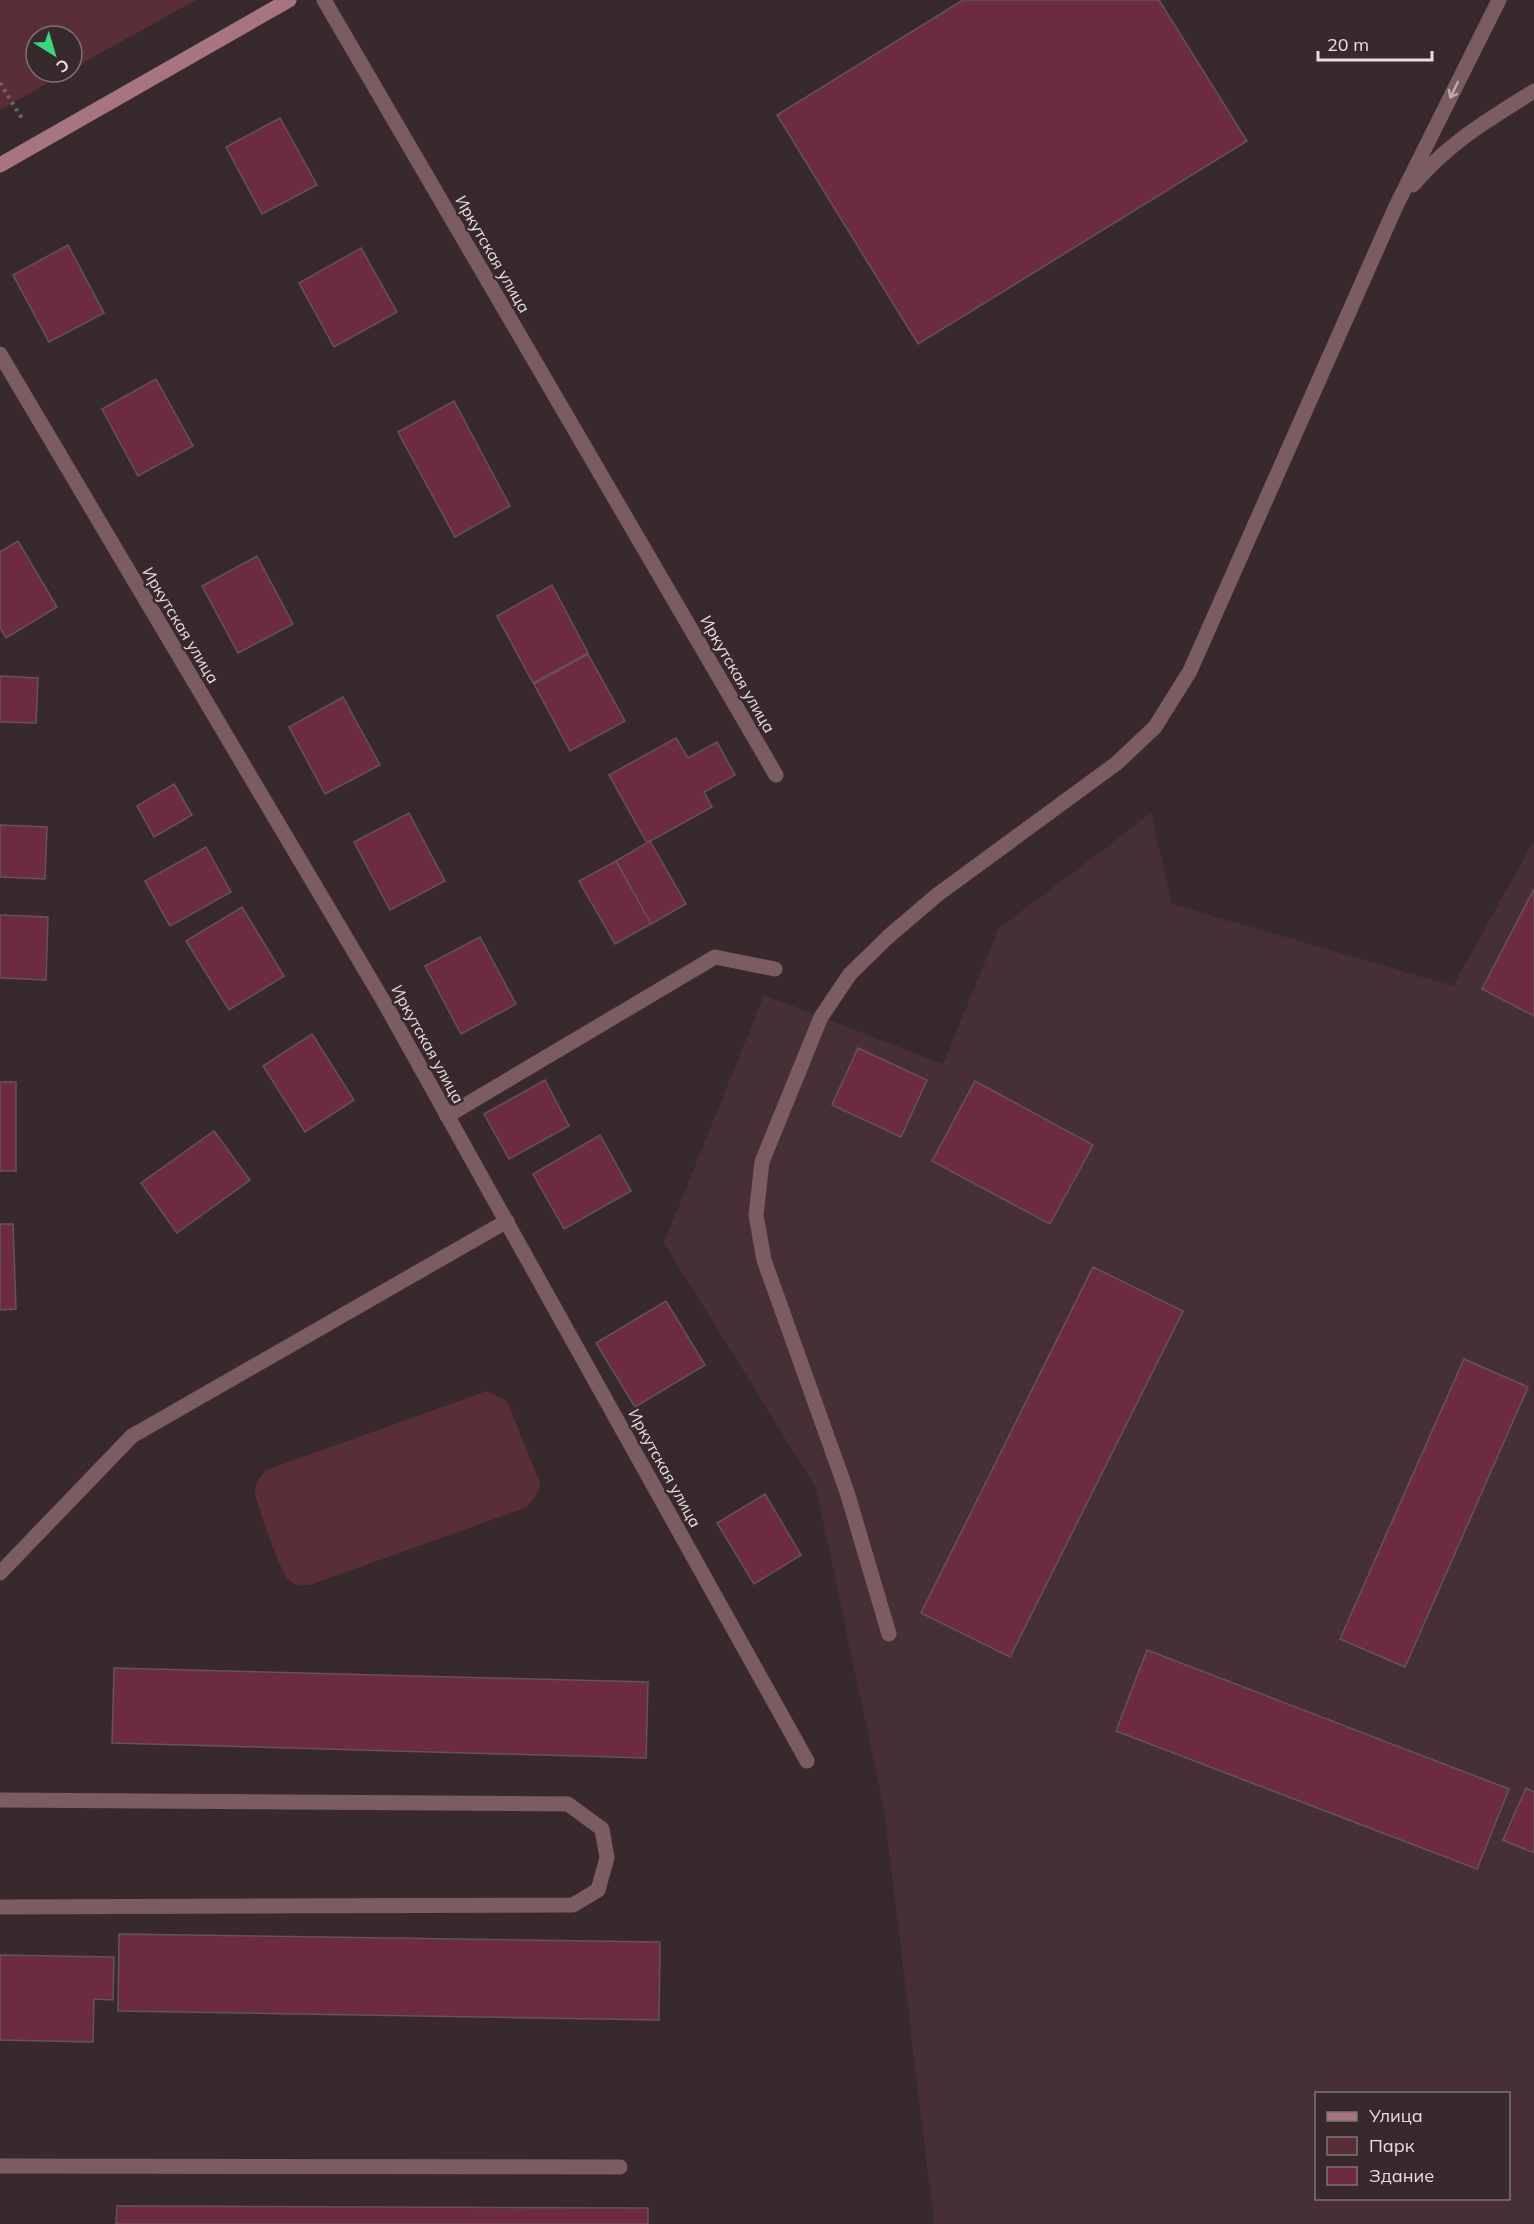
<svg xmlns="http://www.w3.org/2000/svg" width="1534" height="2224" font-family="Mulish,sans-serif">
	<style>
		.built { fill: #463035; fill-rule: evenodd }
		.green { fill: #582e39 }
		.building { fill: #6c2b3f; stroke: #645357; stroke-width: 1.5 }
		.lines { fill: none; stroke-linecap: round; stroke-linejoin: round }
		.path { stroke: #716367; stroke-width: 4; stroke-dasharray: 3 4.5; stroke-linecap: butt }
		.lane { stroke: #7c5c63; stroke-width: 15 }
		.street { stroke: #7c5c63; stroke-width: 15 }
		.secondary { stroke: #a77581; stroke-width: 15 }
		.oneway { stroke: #bdabaf }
		.labels { text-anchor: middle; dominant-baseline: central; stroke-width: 5; stroke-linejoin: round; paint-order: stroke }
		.street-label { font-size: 16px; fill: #e9dfe1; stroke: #38292d }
	</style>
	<rect width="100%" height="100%" fill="#38292d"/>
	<path class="built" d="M1151 813 1172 904 1453 986 1534 840V2224H934L884 1809 816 1488 664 1243 764 995 943 1064 999 928ZM1316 2094H1508V2198H1316Z"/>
	<g class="green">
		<path d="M0 0H196L72 69V36H36V72H67L0 110Z"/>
		<path d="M487 1391 507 1401 540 1483C538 1494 534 1500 525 1508L310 1585C301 1585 294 1586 288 1579 281 1573 254 1499 255 1490 256 1482 261 1476 266 1470Z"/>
	</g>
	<g class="building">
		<path d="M963 0H1159L1247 141 918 344 777 115Z"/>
		<path d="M280 118 317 185 262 214 226 147Z"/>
		<path d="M68 245 104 313 49 342 13 275Z"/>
		<path d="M361 248 397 312 334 347 299 283Z"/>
		<path d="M156 379 193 446 138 476 102 409Z"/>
		<path d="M454 401 510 506 455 537 398 432Z"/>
		<path d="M18 541 57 607 6 638 0 628V552Z"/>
		<path d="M257 556 293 624 238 653 202 586Z"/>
		<path d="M552 585 588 653 533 683 497 616Z"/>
		<path d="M588 654 625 721 570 751 534 684Z"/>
		<path d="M0 676 38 678 36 723 0 722Z"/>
		<path d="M343 697 380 765 325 794 289 727Z"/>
		<path d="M676 738 688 758 717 742 735 775 704 792 712 807 647 843 609 775Z"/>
		<path d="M174 784 192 815 154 837 137 806Z"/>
		<path d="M409 813 445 881 390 910 354 842Z"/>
		<path d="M0 825 47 827 45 879 0 877Z"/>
		<path d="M650 841 686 904 651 924 616 861Z"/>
		<path d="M206 847 231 892 170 926 145 881Z"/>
		<path d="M616 861 651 924 615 944 579 881Z"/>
		<path d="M1534 889V1016L1482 989Z"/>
		<path d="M242 907 284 976 229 1010 186 941Z"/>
		<path d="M0 915 48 917 46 980 0 978Z"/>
		<path d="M480 937 516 1004 461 1034 425 966Z"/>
		<path d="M312 1034 354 1100 305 1132 263 1066Z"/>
		<path d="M858 1048 927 1080 901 1137 832 1105Z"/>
		<path d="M545 1080 569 1126 509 1159 484 1114Z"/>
		<path d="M975 1081 1093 1145 1050 1224 932 1161Z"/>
		<rect x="0" y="1082" width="16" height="89"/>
		<path d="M214 1131 250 1180 177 1233 141 1183Z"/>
		<path d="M600 1135 631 1191 564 1229 533 1174Z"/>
		<path d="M0 1224H13L16 1309 0 1310Z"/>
		<path d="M1093 1267 1183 1311 1010 1657 921 1613Z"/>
		<path d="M666 1301 705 1365 635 1407 596 1343Z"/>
		<path d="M1464 1359 1528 1387 1405 1667 1340 1639Z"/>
		<path d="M765 1494 801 1555 754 1584 717 1523Z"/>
		<path d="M1147 1650 1509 1789 1477 1869 1116 1731Z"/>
		<path d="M114 1668 648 1682 646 1758 112 1743Z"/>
		<path d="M1526 1788 1534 1792V1853L1503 1840Z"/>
		<path d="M119 1934 660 1942 659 2020 118 2011Z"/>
		<path d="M0 1955 114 1957 113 2000 94 1999 93 2042 0 2040Z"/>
		<path d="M117 2206 648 2208V2224H116Z"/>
	</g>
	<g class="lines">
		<path class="path" d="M0 83 23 120"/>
		<g class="lane">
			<path d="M889 1634 847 1492 764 1260 756 1215 762 1162 821 1017 850 974 889 936"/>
			<path d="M0 1800 568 1804 602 1829 607 1858 598 1890 573 1905 0 1907"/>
			<path d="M0 2166 620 2167"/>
		</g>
		<g class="street">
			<path d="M324 0 776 775"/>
			<path d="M1413 185C1448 143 1488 120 1534 91"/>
			<path d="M0 354 384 1002 807 1761"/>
			<path d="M889 936 937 895 1117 763 1155 727 1190 671 1396 206 1499 0"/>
			<path d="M447 1116 715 957 775 969"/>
			<path d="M0 1573 132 1436 507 1221"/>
		</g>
		<path class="secondary" d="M0 165 289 0"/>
	</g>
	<defs><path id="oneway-shaft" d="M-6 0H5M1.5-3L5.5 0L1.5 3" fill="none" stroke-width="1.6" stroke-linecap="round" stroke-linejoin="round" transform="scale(1.5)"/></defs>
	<use class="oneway" href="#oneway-shaft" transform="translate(1454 90) rotate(116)"/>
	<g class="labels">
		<g class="street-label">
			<text transform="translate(493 254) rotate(60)">Иркутская улица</text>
			<text transform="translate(181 625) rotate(59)">Иркутская улица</text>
			<text transform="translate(738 674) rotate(60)">Иркутская улица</text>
			<text transform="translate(428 1044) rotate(61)">Иркутская улица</text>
			<text transform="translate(665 1468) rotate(61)">Иркутская улица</text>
		</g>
	</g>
	<rect x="1315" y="2092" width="195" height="108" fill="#38292d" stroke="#7f7275" stroke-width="1.5"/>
	<rect x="1327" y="2112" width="30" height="9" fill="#a77581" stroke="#7f7275" stroke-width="1.5"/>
	<text x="1369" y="2122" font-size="18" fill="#e9dfe1">Улица</text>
	<rect x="1327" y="2137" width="30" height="18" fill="#582e39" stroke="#7f7275" stroke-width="1.5"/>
	<text x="1369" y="2152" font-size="18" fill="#e9dfe1">Парк</text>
	<rect x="1327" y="2167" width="30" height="18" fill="#6c2b3f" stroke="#7f7275" stroke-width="1.5"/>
	<text x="1369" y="2182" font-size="18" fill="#e9dfe1">Здание</text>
	<g transform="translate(54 54) rotate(143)"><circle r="28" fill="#38292d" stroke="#7f7275" stroke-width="1.5"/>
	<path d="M0-4.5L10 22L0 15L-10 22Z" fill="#3bd77f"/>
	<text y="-9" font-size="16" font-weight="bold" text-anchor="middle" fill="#e9dfe1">С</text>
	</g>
	<path d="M1318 51v9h114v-9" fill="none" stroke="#e9dfe1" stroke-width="3"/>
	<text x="1327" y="51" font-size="18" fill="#e9dfe1" stroke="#38292d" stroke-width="4.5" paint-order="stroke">20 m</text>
</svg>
